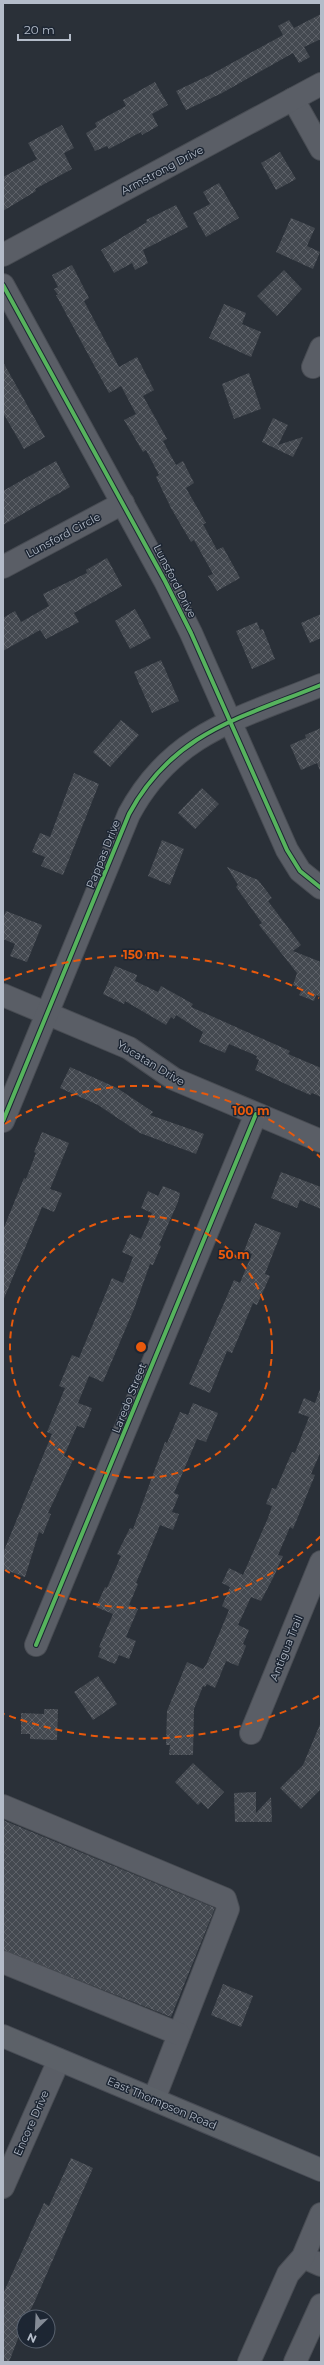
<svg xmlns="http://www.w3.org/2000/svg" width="324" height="2365" font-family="Montserrat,sans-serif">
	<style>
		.building { fill: url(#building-cross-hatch) }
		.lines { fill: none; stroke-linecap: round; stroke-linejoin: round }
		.minor-casing { stroke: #484c53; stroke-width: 24 }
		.major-casing { stroke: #484c55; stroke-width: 24 }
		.minor { stroke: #5a5e66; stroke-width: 22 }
		.major { stroke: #5c6168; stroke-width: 22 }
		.cycleway-casing { stroke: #1d2633; stroke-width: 6 }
		.cycleway { stroke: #56b35d; stroke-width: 4 }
		.ring { fill: none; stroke: #e8590c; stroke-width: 2; stroke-dasharray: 7 5 }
		.labels { text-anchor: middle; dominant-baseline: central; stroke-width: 3; stroke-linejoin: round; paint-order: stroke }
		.street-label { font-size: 11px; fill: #b4bcc9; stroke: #1d2633 }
		.centre { fill: #e8590c; stroke: #1d2633; stroke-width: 2 }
		.ring-label { font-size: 12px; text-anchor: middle; font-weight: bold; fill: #e8590c; stroke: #1d2633; stroke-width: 3; stroke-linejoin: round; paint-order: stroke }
	</style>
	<defs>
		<pattern id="building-cross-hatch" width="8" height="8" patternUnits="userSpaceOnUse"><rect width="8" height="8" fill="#444950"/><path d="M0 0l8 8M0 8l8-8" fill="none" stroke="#5d6168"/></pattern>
	</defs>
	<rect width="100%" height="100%" fill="#2a3038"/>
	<g class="building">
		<path d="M321 14V39L304 47 310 57 299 63 293 53 222 93 186 110 176 91 212 74 283 35 278 26 289 20 294 28Z"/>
		<path d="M155 82 168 105 152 114 158 126 142 135 141 132 109 149 107 146 95 151 86 133 97 127 95 123 126 106 123 100Z"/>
		<path d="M62 125 74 148 64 153 72 169 35 189 36 191 3 211V177L37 159 28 143Z"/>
		<path d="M280 152 296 179 276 190 261 163Z"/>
		<path d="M219 183 239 218 206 237 193 213 210 204 203 192Z"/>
		<path d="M176 205 188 227 143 250 148 263 135 270 132 263 114 273 101 250 147 222 146 220Z"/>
		<path d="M291 218 315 228 307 246 320 252 313 269 276 252Z"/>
		<path d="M72 265 89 298 84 301 119 367 137 357 154 390 143 396 167 439 163 441 176 465 183 461 194 483 186 488 206 523 203 524 217 550 223 547 240 578 217 591 208 576 213 574 194 540 191 542 171 508 156 477 159 475 146 450 143 452 124 420 136 414 121 386 109 393 56 295H58L54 289 58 287 52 275Z"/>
		<path d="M284 270 302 289 277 316 257 296Z"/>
		<path d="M224 304 246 313 242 324 261 332 251 357 209 338Z"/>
		<path d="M3 362 45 437 24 449 3 413Z"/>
		<path d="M249 373 261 409 234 419 222 384Z"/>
		<path d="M273 418 288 425 278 445 303 437 293 457 262 442Z"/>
		<path d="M56 461 70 487 3 525V491Z"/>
		<path d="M107 558 122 586 74 613 79 622 46 639 40 630 3 651V618L15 611 21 622 49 606 43 594 87 573 86 570Z"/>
		<path d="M135 609 151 638 130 649 115 621Z"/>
		<path d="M321 614V638L310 643 301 623Z"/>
		<path d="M257 622 260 630 263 629 275 659 252 669 236 631Z"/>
		<path d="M161 660 179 701 152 713 134 672Z"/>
		<path d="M121 720 139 735 110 767 93 752Z"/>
		<path d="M321 728V773L317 763 301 770 290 745 306 738 305 735Z"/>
		<path d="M74 773 99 784 63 875 41 866 45 857 32 852 40 833 50 837Z"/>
		<path d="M202 788 219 804 195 829 178 813Z"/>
		<path d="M162 840 184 849 170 885 148 876Z"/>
		<path d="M227 867 258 880 272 898 268 901 301 945 293 951 321 962V997L316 995 314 1001 299 995 302 989 293 985 297 973 259 925 262 923 236 887 238 885Z"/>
		<path d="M6 911 42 925 27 962 10 956 15 944 3 939V919Z"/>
		<path d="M115 966 137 975 135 981 158 992 161 986 193 1004 191 1007 290 1051 288 1054 321 1068V1097L312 1093 310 1095 255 1070 259 1060 256 1059 257 1056 229 1044 225 1053 199 1042 203 1032 176 1015 174 1019 171 1017 166 1025 125 1001 124 1004 103 994Z"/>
		<path d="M70 1067 117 1088 153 1112 150 1115 204 1134 196 1154 140 1133 98 1105 60 1088Z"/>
		<path d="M42 1132 69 1143 50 1189 62 1193 54 1212 42 1207 3 1301V1230L24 1178 26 1179 36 1153 34 1152Z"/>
		<path d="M281 1172 321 1187V1209L300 1200 297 1208 271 1198Z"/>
		<path d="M163 1186 180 1193 178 1202 159 1245 161 1246 153 1265 150 1264 134 1309 103 1382 89 1376 78 1403 92 1408 84 1428 77 1426 64 1456 73 1460 48 1513 51 1514 43 1534 39 1532 25 1577 3 1569V1553L52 1434 47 1432 65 1388 59 1386 72 1355 79 1358 112 1278 123 1283 133 1257 122 1252 130 1234 141 1239 152 1213 141 1208 148 1191 158 1196Z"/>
		<path d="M255 1223 281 1233 265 1274 270 1276 257 1305 253 1303 232 1353 227 1351 210 1393 189 1384 234 1280 240 1283 252 1254 244 1251Z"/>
		<path d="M320 1389 321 1451 311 1474 315 1475 293 1529 290 1527 278 1555 283 1556 274 1576 261 1601 251 1597 238 1625 249 1630 243 1644 246 1646 238 1666 226 1661 215 1688 207 1684 205 1687 203 1686 194 1709 193 1755H169L170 1745H166L167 1711 187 1662 203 1669 207 1663 229 1610 222 1606 230 1587 222 1583 229 1568 243 1575 268 1518 272 1506 266 1504 272 1488 276 1489 292 1452 295 1453 309 1417 298 1413 304 1398 315 1403Z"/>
		<path d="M193 1403 218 1413 206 1442 197 1439 174 1493 179 1495 172 1512 179 1514 173 1530 160 1525 136 1583 138 1584 129 1605 138 1609 126 1637 136 1641 129 1659 119 1655 115 1664 98 1657 101 1648 99 1647 113 1614 96 1607 105 1587 107 1588 121 1556 117 1554 130 1528 133 1529 165 1442 167 1443 180 1412 188 1415Z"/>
		<path d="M98 1676 117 1704 93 1720 74 1692Z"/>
		<path d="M44 1709H58L57 1740 30 1739V1734H21V1713L44 1714Z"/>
		<path d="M321 1722V1789L301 1809 280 1788 303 1765Z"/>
		<path d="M193 1763 224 1792 208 1809 201 1802 198 1805 175 1782Z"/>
		<path d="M256 1792V1813L271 1797 272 1822H235L234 1793Z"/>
		<path d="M3 1820 215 1908 171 2017 3 1950Z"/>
		<path d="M223 1984 253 1996 241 2027 211 2015Z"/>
		<path d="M71 2158 93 2168 34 2303 27 2317H24V2323L9 2362H3V2294L44 2203 49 2206Z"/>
	</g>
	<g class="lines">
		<defs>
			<g id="minor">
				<path d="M293 99 321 149"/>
				<path d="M3 255 321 84"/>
				<path d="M3 285 165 581 191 633 287 850 300 871 321 888"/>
				<path d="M313 367 321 348"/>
				<path d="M3 567 123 503"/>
				<path d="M3 995 129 1048 174 1079 321 1141"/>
				<path d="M3 1121 129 814C173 732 241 718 321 685"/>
				<path d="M36 1645 256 1114"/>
				<path d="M251 1733 321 1562"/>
				<path d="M3 1806 225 1899 228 1909 154 2099"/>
				<path d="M3 1962 179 2034"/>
				<path d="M3 2187 59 2060"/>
				<path d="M303 2257 321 2265"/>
				<path d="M249 2362 288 2274 303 2257 321 2214"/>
				<path d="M295 2362 321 2305"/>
			</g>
			<path id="major" d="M3 2036 321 2170"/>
		</defs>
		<use href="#minor" class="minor-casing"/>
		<use href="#major" class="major-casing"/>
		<use href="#minor" class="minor"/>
		<use href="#major" class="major"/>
		<defs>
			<g id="cycleway">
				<path d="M3 285 165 581 191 633 287 850 300 871 321 888"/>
				<path d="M3 1121 129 814C173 732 241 718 321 685"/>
				<path d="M36 1645 256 1114"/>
			</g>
		</defs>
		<use href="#cycleway" class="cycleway-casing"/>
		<use href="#cycleway" class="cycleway"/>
	</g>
	<g class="ring">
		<circle cx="141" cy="1347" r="131"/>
		<path d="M321 1536A261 261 0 0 1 5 1570M5 1124A261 261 0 0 1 321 1158"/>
		<path d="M319 1696A392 392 0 0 1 4 1714M4 980A392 392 0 0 1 319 998"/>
	</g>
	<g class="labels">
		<g class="street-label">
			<text transform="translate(162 170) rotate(-28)">Armstrong Drive</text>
			<text transform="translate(63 535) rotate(-28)">Lunsford Circle</text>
			<text transform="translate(175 581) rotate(63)">Lunsford Drive</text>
			<text transform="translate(103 854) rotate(-68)">Pappas Drive</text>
			<text transform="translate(151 1063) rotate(31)">Yucatan Drive</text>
			<text transform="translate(129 1398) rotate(-68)">Laredo Street</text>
			<text transform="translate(286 1648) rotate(-68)">Antigua Trail</text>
			<text transform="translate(162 2103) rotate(23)">East Thompson Road</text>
			<text transform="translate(31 2123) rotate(-66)">Encore Drive</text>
		</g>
	</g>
	<circle cx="141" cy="1347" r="6" class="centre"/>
	<g class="ring-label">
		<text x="141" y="959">150 m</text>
		<text x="251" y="1115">100 m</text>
		<text x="234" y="1259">50 m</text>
	</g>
	<rect width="324" height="2365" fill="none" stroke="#b4bcc9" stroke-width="8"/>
	<g transform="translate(36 2329) rotate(204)"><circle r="19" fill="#1d2633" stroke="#59626f"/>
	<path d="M0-3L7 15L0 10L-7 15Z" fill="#848b96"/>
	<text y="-6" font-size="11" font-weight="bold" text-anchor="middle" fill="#b4bcc9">N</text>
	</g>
	<path d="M18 34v6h52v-6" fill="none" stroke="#b4bcc9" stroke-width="2"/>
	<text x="24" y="34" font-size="12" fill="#b4bcc9" stroke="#1d2633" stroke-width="3" paint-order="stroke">20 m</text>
</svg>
